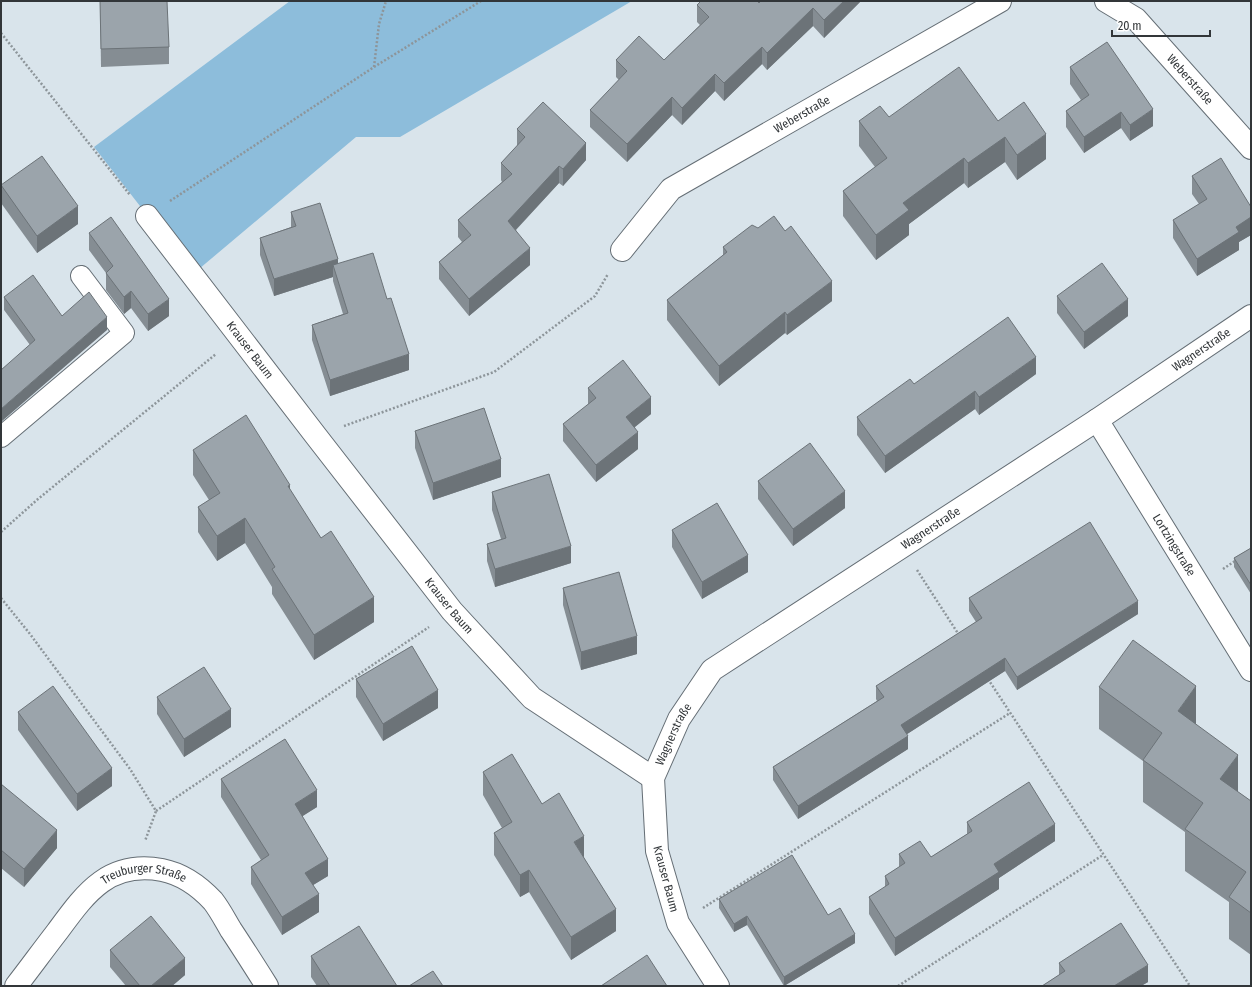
<svg xmlns="http://www.w3.org/2000/svg" width="1252" height="987" font-family="'Fira Sans Condensed',sans-serif">
	<style>
		.green { fill: #8dbddb }
		.lines { fill: none; stroke-linecap: round; stroke-linejoin: round }
		.service-casing { stroke: #656e75; stroke-width: 22 }
		.minor-casing { stroke: #656e75; stroke-width: 24 }
		.path { stroke: #8d959a; stroke-width: 2.5; stroke-dasharray: 2 2; stroke-linecap: butt }
		.service { stroke: #fff; stroke-width: 20 }
		.minor { stroke: #fff; stroke-width: 22 }
		.wall { fill: #858d93 }
		.shaded-wall { fill: #6c7378 }
		.building { fill: #9ba4ab; stroke: #6c7378 }
		.labels { text-anchor: middle; dominant-baseline: central; stroke-width: 3; stroke-linejoin: round; paint-order: stroke }
		.street-label { font-size: 12px; fill: #323639; stroke: #fff }
	</style>
	<rect width="100%" height="100%" fill="#d9e4eb"/>
	<path class="green" d="M290 1H632L400 137H356L193 274 94 147Z"/>
	<g class="lines">
		<defs>
			<path id="service" d="M1 437 124 333 81 276"/>
			<g id="minor">
				<path id="s1" d="M1106 1 1136 19 1251 148"/>
				<path id="s2" d="M147 216 316 436 452 611 532 698 653 778"/>
				<path id="s3" d="M622 250 671 189 1000 1"/>
				<path id="s4" d="M1097 420 1251 670"/>
				<path id="s5" d="M16 986C30 968 43 950 57 932 85 894 108 860 162 870 182 874 199 886 213 901 220 910 225 920 231 930 243 948 255 967 267 986"/>
				<path id="s6" d="M718 986 678 923 657 851 653 778 679 719 712 670 1097 420 1251 316"/>
			</g>
		</defs>
		<use href="#service" class="service-casing"/>
		<use href="#minor" class="minor-casing"/>
		<g class="path">
			<path d="M1 33 130 195"/>
			<path d="M374 67 379 24 386 1"/>
			<path d="M170 201 374 67 481 1"/>
			<path d="M344 426 494 372 595 296 608 274"/>
			<path d="M1 532 38 499 216 354"/>
			<path d="M1223 569 1235 561"/>
			<path d="M917 570 959 635"/>
			<path d="M1 598 30 634 130 769 156 811 145 841"/>
			<path d="M988 679 1190 986"/>
			<path d="M156 811 429 627"/>
			<path d="M703 908 1010 713"/>
			<path d="M898 986 1103 855"/>
		</g>
		<use href="#service" class="service"/>
		<use href="#minor" class="minor"/>
	</g>
	<g class="wall">
		<path d="M100 1 169 47V64L101 67Z"/>
		<path d="M861 1 824 38 813 26 767 70 762 64 724 101 715 91 682 125 672 115 627 162 590 127V110L619 80 616 77V60H664L700 25 697 22V5Z"/>
		<path d="M1070 67 1153 126 1130 141 1121 128 1084 153 1066 127V111L1081 100 1070 84Z"/>
		<path d="M889 117 998 121 1046 159 1017 180 1005 162 968 188 964 183 909 224V235L876 260 843 216V191L875 167 859 146V121Z"/>
		<path d="M517 129 586 160 563 186 559 183 516 230 530 265 469 316 439 279V262L462 242 458 237V220L502 182 501 180V163L517 146Z"/>
		<path d="M1192 176 1251 207V235L1239 242V250L1197 276 1173 238V220L1199 204 1192 194Z"/>
		<path d="M1 185 78 224 37 253 1 203Z"/>
		<path d="M291 212 338 264 409 370 330 396 312 340V325L343 314 333 281V277L274 296 260 255V238L291 227Z"/>
		<path d="M758 228 832 301 787 335 785 333 719 386 667 320V300L723 255V247Z"/>
		<path d="M89 233 169 316 148 331 131 308 124 314 106 290V273L89 250Z"/>
		<path d="M1057 296 1128 316 1084 349 1057 313Z"/>
		<path d="M4 297 62 316 107 330 30 345 4 310Z"/>
		<path d="M1036 374 979 415 975 409 885 473 857 435V417L914 384Z"/>
		<path d="M588 388 651 414 635 427 638 449 596 482 563 441V424L588 405Z"/>
		<path d="M415 431 501 477 433 500 415 448Z"/>
		<path d="M193 450 290 490 374 622 314 660 272 594V587L245 543 217 561 198 532V507L209 500 193 475Z"/>
		<path d="M758 481 845 508 793 546 758 499Z"/>
		<path d="M492 492 571 563 495 587 487 561V544L501 539 492 510Z"/>
		<path d="M672 530 748 572 702 599 672 547Z"/>
		<path d="M1251 548V594L1234 567V558Z"/>
		<path d="M563 588 637 654 581 670 563 605Z"/>
		<path d="M969 598 1138 614 1017 690 1005 671 907 734 908 749 798 819 773 780V767L877 701 876 699V686L976 622 969 611Z"/>
		<path d="M356 679 438 708 383 741 356 697Z"/>
		<path d="M1099 687 1196 724 1238 792 1251 801V955L1229 939V902L1185 871V832L1143 802V761L1099 729Z"/>
		<path d="M157 697 231 727 184 757 157 714Z"/>
		<path d="M18 712 112 786 77 811 18 730Z"/>
		<path d="M483 772 542 804 584 858 616 931 571 960 529 892 520 897 494 855V833L502 828 483 795Z"/>
		<path d="M221 779 317 807 302 816 328 876 313 885 319 912 282 935 251 884V867L261 860 221 797Z"/>
		<path d="M1 784 57 848 24 887 1 868Z"/>
		<path d="M967 822 1055 841 999 878V889L895 956 869 914V897L885 887V876L899 867V854L931 857 967 834Z"/>
		<path d="M719 899 828 915 855 943 784 986 747 925 734 932 719 908Z"/>
		<path d="M110 950 185 975 172 986H126L110 967Z"/>
		<path d="M311 956 397 986H317L311 977Z"/>
		<path d="M1059 963 1148 982 1141 986H1042L1059 975Z"/>
	</g>
	<g class="shaded-wall">
		<path d="M844 1H861L824 38V20Z"/>
		<path d="M813 8V26L767 70V53Z"/>
		<path d="M762 47V64L724 101V83Z"/>
		<path d="M715 74V91L682 125V108Z"/>
		<path d="M672 97V115L627 162V144Z"/>
		<path d="M1153 109V126L1130 141V125Z"/>
		<path d="M1121 112V128L1084 153V137Z"/>
		<path d="M1046 134V159L1017 180V155Z"/>
		<path d="M1005 137V162L968 188V163Z"/>
		<path d="M586 143V160L563 186V169Z"/>
		<path d="M964 158V183L909 224V235L876 260V235L903 203Z"/>
		<path d="M559 166V183L508 238V221Z"/>
		<path d="M78 206V224L37 253V236Z"/>
		<path d="M1251 217V235L1239 242V250L1197 276V259L1236 227Z"/>
		<path d="M530 248V265L469 316V299Z"/>
		<path d="M338 259V276L333 265V277L274 296V279Z"/>
		<path d="M832 281V301L787 335V315Z"/>
		<path d="M131 291V308L124 314V297Z"/>
		<path d="M169 299V316L148 331V314Z"/>
		<path d="M1128 299V316L1084 349V332Z"/>
		<path d="M785 312V333L719 386V366Z"/>
		<path d="M107 317V330L1 422V409Z"/>
		<path d="M409 354V370L330 396V380Z"/>
		<path d="M1036 357V374L979 415V397Z"/>
		<path d="M975 391V409L885 473V456Z"/>
		<path d="M651 397V414L626 434V417Z"/>
		<path d="M638 432V449L596 482V465Z"/>
		<path d="M501 459V477L433 500V483Z"/>
		<path d="M290 485V510L288 486Z"/>
		<path d="M845 491V508L793 546V529Z"/>
		<path d="M245 518V543L217 561V536Z"/>
		<path d="M571 546V563L495 587V569Z"/>
		<path d="M748 555V572L702 599V582Z"/>
		<path d="M374 597V622L314 660V635Z"/>
		<path d="M1138 601V614L1017 690V677Z"/>
		<path d="M637 636V654L581 670V652Z"/>
		<path d="M1005 658V671L901 738V725Z"/>
		<path d="M1196 686V728L1178 711Z"/>
		<path d="M438 690V708L383 741V724Z"/>
		<path d="M231 709V727L184 757V739Z"/>
		<path d="M908 736V749L798 819V806Z"/>
		<path d="M1238 755V797L1220 779Z"/>
		<path d="M112 768V786L77 811V794Z"/>
		<path d="M317 790V807L295 821V804Z"/>
		<path d="M1055 824V841L999 878V889L895 956V938L994 864Z"/>
		<path d="M57 830V848L24 887V869Z"/>
		<path d="M584 836V858L574 842Z"/>
		<path d="M328 859V876L305 890V873Z"/>
		<path d="M529 870V892L520 897V875Z"/>
		<path d="M319 894V912L282 935V917Z"/>
		<path d="M616 909V931L571 960V937Z"/>
		<path d="M747 916V925L734 932V924Z"/>
		<path d="M855 934V943L784 986V977Z"/>
		<path d="M185 958V975L172 986H151Z"/>
		<path d="M1148 965V982L1141 986H1114Z"/>
	</g>
	<g class="building">
		<path d="M100 1H167L169 47 101 49Z"/>
		<path d="M701 1H757L759 3 761 1H844L824 20 813 8 767 53 762 47 724 83 715 74 682 108 672 97 627 144 590 110 627 71 616 60 639 36 664 60 709 17 697 5Z"/>
		<path d="M1107 42 1153 109 1130 125 1121 112 1084 137 1066 111 1089 95 1070 67Z"/>
		<path d="M959 67 998 121 1024 102 1046 134 1017 155 1005 137 968 163 964 158 903 203 909 210 876 235 843 191 887 158 859 121 880 106 889 117Z"/>
		<path d="M543 102 586 143 563 169 559 166 508 221 530 248 469 299 439 262 471 235 458 220 512 174 501 163 525 137 517 129Z"/>
		<path d="M42 156 78 206 37 236 1 185Z"/>
		<path d="M1221 158 1251 207V217L1236 227 1239 232 1197 259 1173 220 1207 199 1192 176Z"/>
		<path d="M320 203 338 259 274 279 260 238 296 226 291 212Z"/>
		<path d="M774 216 785 231 791 226 832 281 787 315 785 312 719 366 667 300 727 252 723 247 752 225 758 228Z"/>
		<path d="M111 217 169 299 148 314 131 291 124 297 106 273 113 266 89 233Z"/>
		<path d="M373 253 387 299 391 298 409 354 330 380 312 325 348 313 333 265Z"/>
		<path d="M1102 263 1128 299 1084 332 1057 296Z"/>
		<path d="M33 275 62 316 89 292 107 317 1 409V370L35 340 4 297Z"/>
		<path d="M1008 317 1036 357 979 397 975 391 885 456 857 417 910 379 914 384Z"/>
		<path d="M623 360 651 397 626 417 638 432 596 465 563 424 596 398 588 388Z"/>
		<path d="M484 408 501 459 433 483 415 431Z"/>
		<path d="M246 415 290 485 288 486 321 538 331 531 374 597 314 635 272 569 275 567 245 518 217 536 198 507 220 493 193 450Z"/>
		<path d="M810 443 845 491 793 529 758 481Z"/>
		<path d="M549 474 571 546 495 569 487 544 506 538 492 492Z"/>
		<path d="M717 503 748 555 702 582 672 530Z"/>
		<path d="M1090 522 1138 601 1017 677 1005 658 901 725 908 736 798 806 773 767 884 697 876 686 982 618 969 598Z"/>
		<path d="M1251 548V585L1234 558Z"/>
		<path d="M619 572 637 636 581 652 563 588Z"/>
		<path d="M1133 640 1196 686 1178 711 1238 755 1220 779 1251 801V913L1229 897 1246 872 1185 829 1203 803 1143 760 1162 733 1099 687Z"/>
		<path d="M412 646 438 690 383 724 356 679Z"/>
		<path d="M204 667 231 709 184 739 157 697Z"/>
		<path d="M53 686 112 768 77 794 18 712Z"/>
		<path d="M285 739 317 790 295 804 328 859 305 873 319 894 282 917 251 867 269 855 221 779Z"/>
		<path d="M512 754 542 804 559 793 584 836 574 842 616 909 571 937 529 870 520 875 494 833 512 822 483 772Z"/>
		<path d="M1029 782 1055 824 994 864 999 872 895 938 869 897 889 884 885 876 905 863 899 854 920 841 931 857 972 831 967 822Z"/>
		<path d="M1 784 57 830 24 869 1 850Z"/>
		<path d="M792 855 828 915 840 908 855 934 784 977 747 916 734 924 719 899Z"/>
		<path d="M151 916 185 958 151 986H140L110 950Z"/>
		<path d="M1121 923 1148 965 1114 986H1042L1065 971 1059 963Z"/>
		<path d="M359 926 397 986H330L311 956Z"/>
		<path d="M647 955 667 986H601Z"/>
		<path d="M433 971 443 986H409Z"/>
	</g>
	<g class="labels">
		<g class="street-label">
			<text stroke="none"><textPath href="#s1" startOffset="116">Weberstraße</textPath></text>
			<text stroke="none"><textPath href="#s3" startOffset="229">Weberstraße</textPath></text>
			<text stroke="none"><textPath href="#s2" startOffset="169">Krauser Baum</textPath></text>
			<text stroke="none"><textPath href="#s6" startOffset="931">Wagnerstraße</textPath></text>
			<text stroke="none"><textPath href="#s6" startOffset="607">Wagnerstraße</textPath></text>
			<text stroke="none"><textPath href="#s4" startOffset="147">Lortzingstraße</textPath></text>
			<text stroke="none"><textPath href="#s2" startOffset="493">Krauser Baum</textPath></text>
			<text stroke="none"><textPath href="#s6" startOffset="271">Wagnerstraße</textPath></text>
			<text transform="translate(666 879) rotate(75)">Krauser Baum</text>
			<text stroke="none"><textPath href="#s5" startOffset="180">Treuburger Straße</textPath></text>
		</g>
	</g>
	<rect width="1252" height="987" fill="none" stroke="#323639" stroke-width="4"/>
	<path d="M1112 30v6h98v-6" fill="none" stroke="#323639" stroke-width="2"/>
	<text x="1118" y="30" font-size="12" fill="#323639" stroke="#ffffff" stroke-width="3" paint-order="stroke">20 m</text>
</svg>
